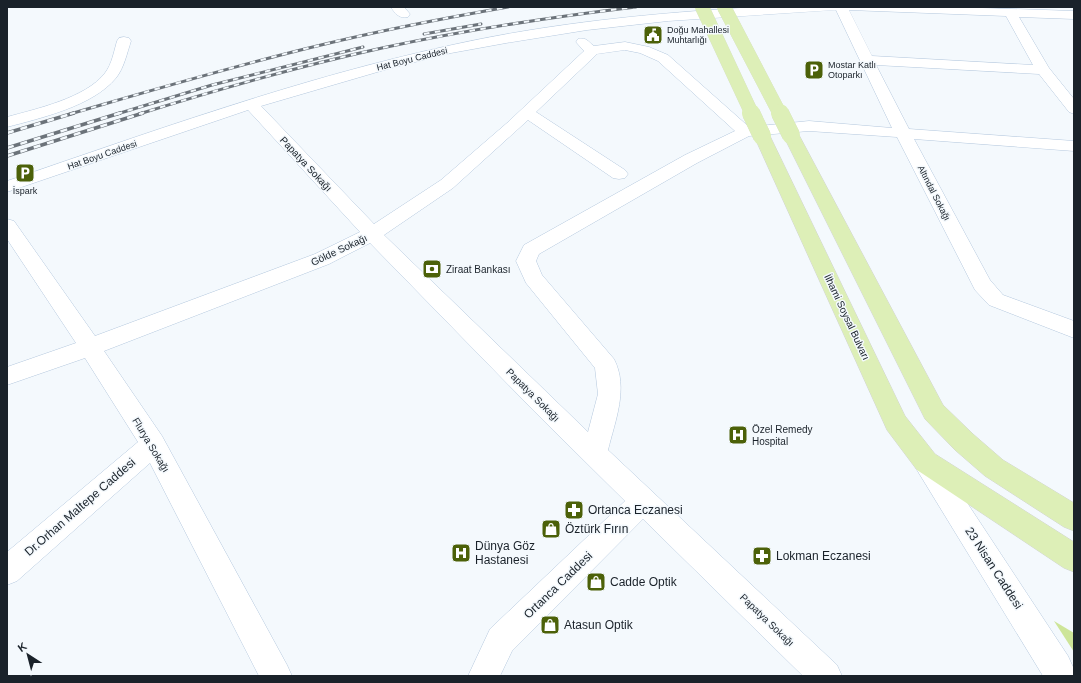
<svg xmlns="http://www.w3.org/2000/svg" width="1081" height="683" font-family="Arial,sans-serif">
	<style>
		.green { fill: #cde598 }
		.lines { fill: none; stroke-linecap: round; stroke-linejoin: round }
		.minor-casing { stroke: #b4c8de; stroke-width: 1 }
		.major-casing { stroke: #d1d3d4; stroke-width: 1 }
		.minor { fill: #fff; fill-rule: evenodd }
		.major { fill: #ddefb7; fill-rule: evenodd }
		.rail-far1-casing { stroke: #6c737a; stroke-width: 3 }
		.rail-casing { stroke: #6c737a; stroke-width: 3.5 }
		.rail-far1 { stroke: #f4f9fd; stroke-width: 2; stroke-dasharray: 5.5; stroke-linecap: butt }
		.rail { stroke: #f4f9fd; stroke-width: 2.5; stroke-dasharray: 7; stroke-linecap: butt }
		.major-bridge-far1-casing { stroke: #d1d3d4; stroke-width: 14; stroke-linecap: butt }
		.major-bridge-casing { stroke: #d1d3d4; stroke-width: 18; stroke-linecap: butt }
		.major-bridge-far1 { stroke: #ddefb7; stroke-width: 14 }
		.major-bridge { stroke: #ddefb7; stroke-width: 18 }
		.labels { text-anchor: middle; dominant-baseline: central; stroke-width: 3; stroke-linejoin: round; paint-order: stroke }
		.far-poi-label { font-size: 9px; fill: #1a222a; stroke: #f4f9fd; text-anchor: start }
		.far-street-label { font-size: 9px; fill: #1a222a; stroke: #f4f9fd }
		.street-label { font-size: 10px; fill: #1a222a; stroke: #f4f9fd }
		.poi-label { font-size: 10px; fill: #1a222a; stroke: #f4f9fd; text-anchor: start }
		.near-street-label { font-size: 12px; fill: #1a222a; stroke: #f4f9fd }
		.near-poi-label { font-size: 12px; fill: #1a222a; stroke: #f4f9fd; text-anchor: start }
	</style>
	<rect width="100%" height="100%" fill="#f4f9fd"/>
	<path class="green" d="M1054 621 1074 633V652Z"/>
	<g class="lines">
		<defs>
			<g id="minor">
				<path d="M391 7H404L410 14 408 17C400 19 395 14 391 7Z"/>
				<path d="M756 7H953L1074 11V19L1019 17 1049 68 1074 99V114L1069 112 1039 74 876 65 909 129 1074 141V151L914 139 990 280 1003 295 1074 321V338L989 305 975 290 897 137 809 131 749 136 697 163 539 254 536 261 542 275 614 359C629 388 615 421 608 450L837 665 842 676H803L643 519 512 651 500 676H468L490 629 625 501 534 411 370 243 329 264 104 351 162 436 287 665 292 676H259L150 463 17 581 7 585V552L138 442 85 358 7 385V367L76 343 7 239V219L14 221 95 336 315 254 360 232 248 110 7 192V181C154 131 300 78 452 45 551 23 654 13 756 7ZM836 10 892 128 809 121 749 127 668 55 649 47 625 42 594 46C588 42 587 37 578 39L576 42 584 51 507 123 441 180 374 224 261 106 391 68 451 53 506 43 587 30 668 21ZM849 10 1006 16 1033 65 872 56ZM625 50 640 53 658 61 735 131 685 155 524 245 516 261 526 283 595 368 598 394 588 432 384 235 453 188 528 120 613 178 619 179 625 178 628 174 625 170 536 112 597 54Z"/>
				<path d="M124 37 129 38 131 41C127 53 124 68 116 78 93 106 41 118 7 127V117C36 109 86 98 105 73 112 64 114 51 117 41L119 38Z"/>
				<path d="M926 450 935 454 1068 656 1073 667 1074 676H1043L917 470 913 462 917 454Z"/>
			</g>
			<g id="major">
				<path d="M791 130 797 132 799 135 943 405 973 434 1003 460 1074 503V531L1064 527 985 476 955 450 925 419 783 135 785 132Z"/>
				<path d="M762 131 768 133 770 136 905 416 935 454 1074 542V572L1064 568 917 470 887 430 754 136 756 133Z"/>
			</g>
		</defs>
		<use href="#minor" class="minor-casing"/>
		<use href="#major" class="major-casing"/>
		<use href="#minor" class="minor"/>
		<use href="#major" class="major"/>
		<defs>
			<g id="rail-far1">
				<path d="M424 34 481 24"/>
				<path d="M70 114C153 90 237 65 321 45 383 30 445 18 508 7"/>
				<path d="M117 114 212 85 363 47"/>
				<path d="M139 114C219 89 300 66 382 48 466 30 551 17 636 7"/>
			</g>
			<g id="rail">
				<path d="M7 133 74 113"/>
				<path d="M7 148 120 113"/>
				<path d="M7 156 143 113"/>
			</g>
		</defs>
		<use href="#rail-far1" class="rail-far1-casing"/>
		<use href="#rail" class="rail-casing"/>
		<use href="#rail-far1" class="rail-far1"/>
		<use href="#rail" class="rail"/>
		<defs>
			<g id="major-bridge-far1">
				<path d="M702 7 752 114"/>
				<path d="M724 7 780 114"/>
			</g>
			<g id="major-bridge">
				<path d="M751 113 762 136"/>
				<path d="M780 113 791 135"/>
			</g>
		</defs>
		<use href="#major-bridge-far1" class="major-bridge-far1-casing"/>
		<use href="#major-bridge" class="major-bridge-casing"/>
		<use href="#major-bridge-far1" class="major-bridge-far1"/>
		<use href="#major-bridge" class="major-bridge"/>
	</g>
	<defs>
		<symbol id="civic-square" viewBox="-11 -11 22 22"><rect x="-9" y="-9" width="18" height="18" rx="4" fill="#4c6109" stroke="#f4f9fd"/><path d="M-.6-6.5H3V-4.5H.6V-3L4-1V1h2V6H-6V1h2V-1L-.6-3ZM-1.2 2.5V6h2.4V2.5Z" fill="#fff"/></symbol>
		<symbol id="parking-square" viewBox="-11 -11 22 22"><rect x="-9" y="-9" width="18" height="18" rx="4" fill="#4c6109" stroke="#f4f9fd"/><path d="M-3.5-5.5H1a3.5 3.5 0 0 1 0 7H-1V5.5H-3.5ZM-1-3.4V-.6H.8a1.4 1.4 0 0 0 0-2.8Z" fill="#fff"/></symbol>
		<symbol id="bank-square" viewBox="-11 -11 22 22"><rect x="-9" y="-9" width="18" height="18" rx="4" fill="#4c6109" stroke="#f4f9fd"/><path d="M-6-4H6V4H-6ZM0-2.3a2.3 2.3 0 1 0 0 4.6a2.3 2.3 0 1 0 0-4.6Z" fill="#fff"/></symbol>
		<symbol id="hospital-square" viewBox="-11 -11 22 22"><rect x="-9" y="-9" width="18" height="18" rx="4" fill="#4c6109" stroke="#f4f9fd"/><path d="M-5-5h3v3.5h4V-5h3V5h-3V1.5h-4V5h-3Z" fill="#fff"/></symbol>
		<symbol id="pharmacy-square" viewBox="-11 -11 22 22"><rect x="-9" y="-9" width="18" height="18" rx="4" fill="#4c6109" stroke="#f4f9fd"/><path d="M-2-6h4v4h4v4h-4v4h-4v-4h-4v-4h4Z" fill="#fff"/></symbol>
		<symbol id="shop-square" viewBox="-11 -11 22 22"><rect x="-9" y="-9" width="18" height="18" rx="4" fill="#4c6109" stroke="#f4f9fd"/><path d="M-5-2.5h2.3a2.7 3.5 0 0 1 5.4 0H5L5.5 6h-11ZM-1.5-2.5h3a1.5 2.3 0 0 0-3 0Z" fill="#fff"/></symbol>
	</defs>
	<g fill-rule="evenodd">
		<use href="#civic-square" x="642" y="24" width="22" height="22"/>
		<use href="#parking-square" x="803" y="59" width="22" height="22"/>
		<use href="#parking-square" x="14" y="162" width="22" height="22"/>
		<use href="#bank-square" x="421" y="258" width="22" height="22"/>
		<use href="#hospital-square" x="727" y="424" width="22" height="22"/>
		<use href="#pharmacy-square" x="563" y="499" width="22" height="22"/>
		<use href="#shop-square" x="540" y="518" width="22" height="22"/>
		<use href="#hospital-square" x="450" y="542" width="22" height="22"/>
		<use href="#pharmacy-square" x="751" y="545" width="22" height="22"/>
		<use href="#shop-square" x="585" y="571" width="22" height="22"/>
		<use href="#shop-square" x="539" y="614" width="22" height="22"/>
	</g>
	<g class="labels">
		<g class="far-poi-label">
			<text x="667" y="30">Doğu Mahallesi<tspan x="667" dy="10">Muhtarlığı</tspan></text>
			<text x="828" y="65">Mostar Katlı<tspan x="828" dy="10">Otoparkı</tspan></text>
			<text x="25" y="191" text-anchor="middle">İspark</text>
		</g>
		<g class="far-street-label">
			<text transform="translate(412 59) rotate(-14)">Hat Boyu Caddesi</text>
			<text transform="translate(102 155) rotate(-19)">Hat Boyu Caddesi</text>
			<text transform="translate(934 193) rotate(63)">Altındal Sokağı</text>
		</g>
		<g class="street-label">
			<text transform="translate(306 164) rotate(47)">Papatya Sokağı</text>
			<text transform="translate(339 250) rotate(-25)">Gölde Sokağı</text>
			<text transform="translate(847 317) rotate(65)">İlhami Soysal Bulvarı</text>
			<text transform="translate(533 395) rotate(45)">Papatya Sokağı</text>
			<text transform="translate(151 445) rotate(59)">Flurya Sokağı</text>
			<text transform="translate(767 620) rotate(44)">Papatya Sokağı</text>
		</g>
		<g class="poi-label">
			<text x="446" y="269">Ziraat Bankası</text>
			<text x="752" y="429">Özel Remedy<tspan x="752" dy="12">Hospital</tspan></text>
		</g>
		<g class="near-street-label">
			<text transform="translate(80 507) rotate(-41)">Dr.Orhan Maltepe Caddesi</text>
			<text transform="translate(994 568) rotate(57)">23 Nisan Caddesi</text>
			<text transform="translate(558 585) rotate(-44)">Ortanca Caddesi</text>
		</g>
		<g class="near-poi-label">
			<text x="588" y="510">Ortanca Eczanesi</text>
			<text x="565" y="529">Öztürk Fırın</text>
			<text x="475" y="546">Dünya Göz<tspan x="475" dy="14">Hastanesi</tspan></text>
			<text x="776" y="556">Lokman Eczanesi</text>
			<text x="610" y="582">Cadde Optik</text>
			<text x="564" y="625">Atasun Optik</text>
		</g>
	</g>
	<rect width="1081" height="683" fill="none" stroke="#1a222a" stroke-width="16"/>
	<g transform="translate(28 655) rotate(324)" stroke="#f4f9fd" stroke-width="3" paint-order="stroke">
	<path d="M0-3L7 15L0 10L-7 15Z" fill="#1a222a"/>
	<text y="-6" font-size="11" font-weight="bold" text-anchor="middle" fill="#1a222a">K</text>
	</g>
</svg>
